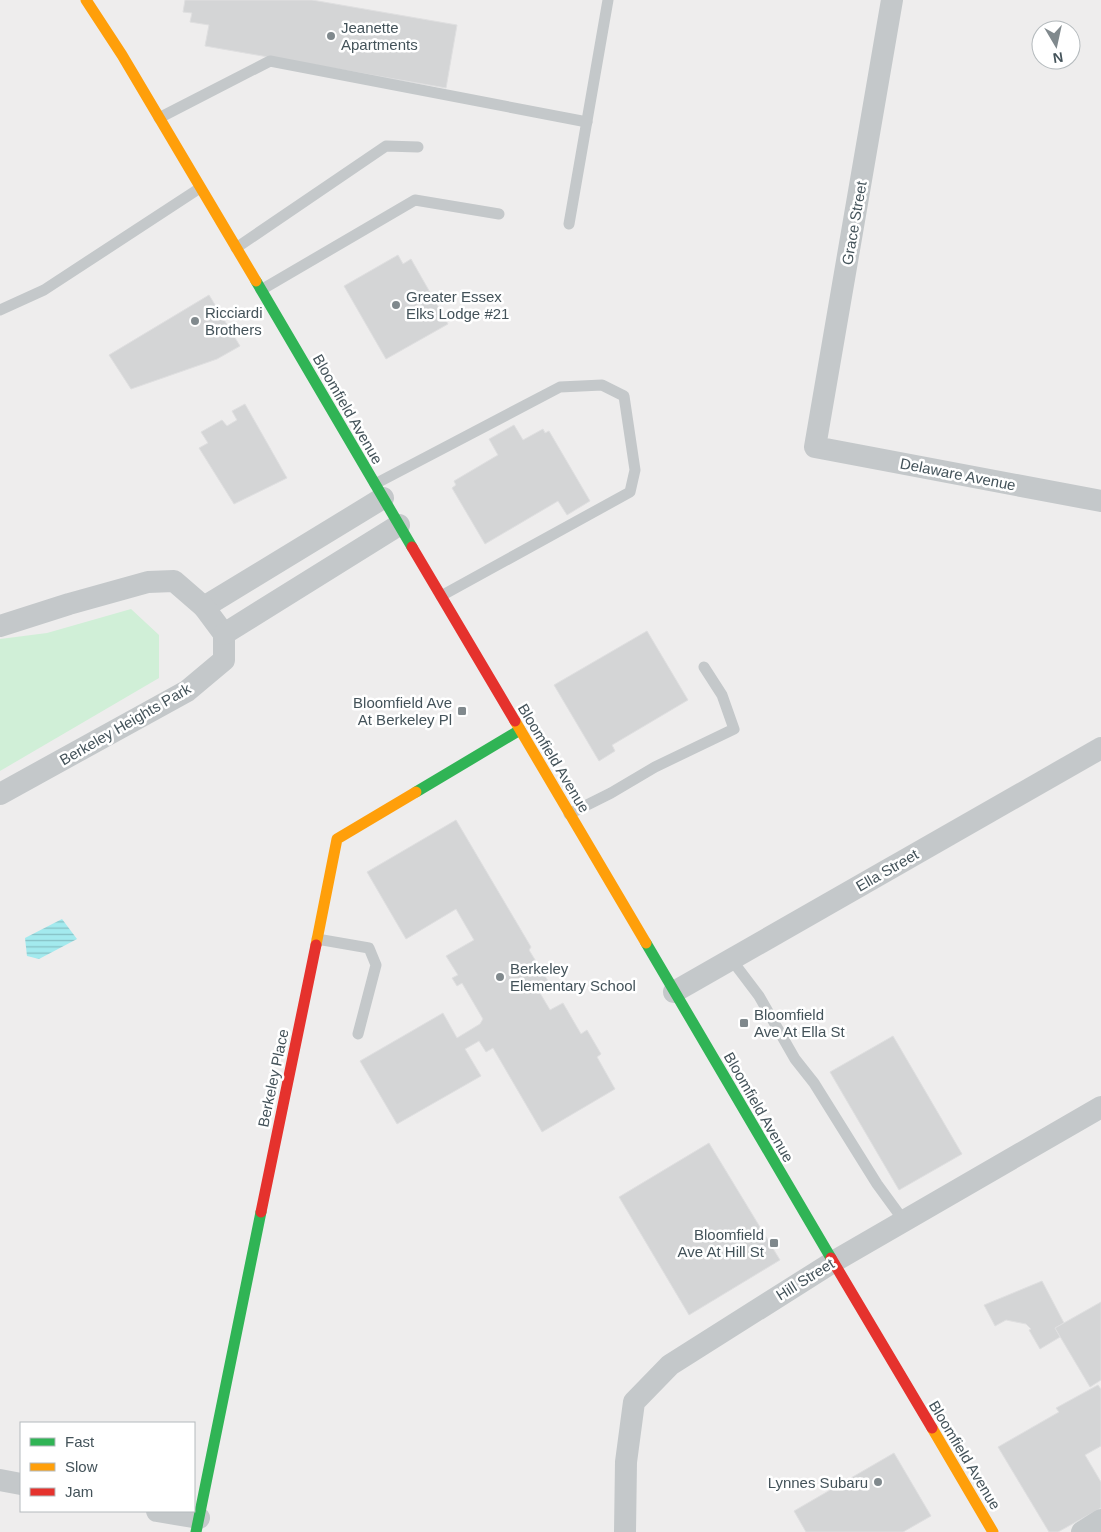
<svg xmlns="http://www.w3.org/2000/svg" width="1101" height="1532" font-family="Helvetica,sans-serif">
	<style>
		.park { fill: #d0efd7 }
		.water { fill: url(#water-rules) }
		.building { fill: #d4d5d6; stroke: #dfdfe0 }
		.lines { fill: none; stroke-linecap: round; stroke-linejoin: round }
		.lane { stroke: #c4c8ca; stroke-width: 11 }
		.street { stroke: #c4c8ca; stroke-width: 22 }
		.fast { stroke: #30b455; stroke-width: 11 }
		.slow { stroke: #ff9f0a; stroke-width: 11 }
		.jam { stroke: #e5322d; stroke-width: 11 }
		.poi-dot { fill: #80898d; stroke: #fff; stroke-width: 2 }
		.labels { text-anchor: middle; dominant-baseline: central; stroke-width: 5; stroke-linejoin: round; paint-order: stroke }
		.poi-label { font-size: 15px; fill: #44535a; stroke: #fff; text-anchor: start }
		.street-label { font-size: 15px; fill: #44535a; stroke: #fff }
	</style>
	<defs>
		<pattern id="water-rules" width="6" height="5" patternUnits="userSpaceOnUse" patternTransform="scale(1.25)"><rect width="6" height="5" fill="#a3eaee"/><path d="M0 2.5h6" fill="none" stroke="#86c0c4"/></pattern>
	</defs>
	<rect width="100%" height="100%" fill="#eeeded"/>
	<path class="park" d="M131 609 159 635V678L0 771V639L47 633Z"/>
	<path class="water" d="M62 919 77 939 39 959 27 956 25 938Z"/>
	<g class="building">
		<path d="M185 0H312L457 25 446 88 205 46 209 25 190 22 192 13 183 12Z"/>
		<path d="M398 255 403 264 411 259 448 324 386 359 344 286Z"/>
		<path d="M209 295 240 346 217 359 131 389 109 355Z"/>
		<path d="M245 404 287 478 234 504 199 448 208 443 201 432 222 420 227 426 237 420 232 411Z"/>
		<path d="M514 425 523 440 543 429 545 433 549 431 590 501 567 515 558 501 485 544 452 488 456 485 454 481 498 455 489 439Z"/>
		<path d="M647 631 688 700 612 745 615 751 599 761 554 685Z"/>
		<path d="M456 820 531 947 529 950 548 981 537 988 550 1010 563 1003 581 1034 587 1030 601 1054 597 1057 615 1089 542 1132 493 1048 486 1052 479 1041 465 1049 481 1076 397 1124 360 1061 443 1013 457 1038 480 1024 483 1019 462 983 457 986 452 978 458 975 446 956 474 940 456 909 406 939 367 872Z"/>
		<path d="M893 1036 962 1154 899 1190 830 1072Z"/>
		<path d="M709 1143 780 1260 689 1315 619 1197Z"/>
		<path d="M1042 1281 1064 1323 1055 1328 1060 1337 1040 1349 1029 1330 1031 1329 1026 1324 1006 1320 995 1326 984 1305Z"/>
		<path d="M1101 1302V1380L1090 1387 1055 1328Z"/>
		<path d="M1098 1385 1101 1389V1446L1085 1455 1101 1482V1508L1058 1532H1049L998 1447 1059 1412 1056 1408Z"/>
		<path d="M894 1453 931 1516 903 1532H806L794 1511Z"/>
	</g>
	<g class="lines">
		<g class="lane">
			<path d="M159 118 270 61 587 122"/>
			<path d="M569 224 608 0"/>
			<path d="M236 248 386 146 418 147"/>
			<path d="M261 290 415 200 499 214"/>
			<path d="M0 310 44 290 200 188"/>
			<path d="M375 484 560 387 602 385 624 396 635 470 630 492 441 596"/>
			<path d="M569 814 611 793 655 767 734 729 722 695 704 667"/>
			<path d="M317 939 369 948 376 965 358 1034"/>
			<path d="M731 959 759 996 795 1059 814 1083 877 1184 904 1221"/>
		</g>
		<g class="street">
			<path d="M892 0 815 447 1101 501"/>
			<path d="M204 607 383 498"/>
			<path d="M0 626 69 604 148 582 174 581 204 607 224 634V660L187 691 0 794"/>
			<path d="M224 634 399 525"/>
			<path d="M674 992 1101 748"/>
			<path d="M0 1480 21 1484"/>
			<path d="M157 1511 199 1518"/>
			<path d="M625 1532 626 1462 634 1402 670 1365 833 1262 1101 1107"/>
			<path d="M1082 1532 1101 1520"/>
		</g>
		<g class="fast">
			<path d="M256 281 412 547"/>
			<path d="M416 792 520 730"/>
			<path d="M646 943 831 1258"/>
			<path d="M196 1532 261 1212"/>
		</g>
		<g class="slow">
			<path d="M86 0 122 55 256 281"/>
			<path d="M515 721 646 943"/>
			<path d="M316 945 337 839 416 792"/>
			<path d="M932 1428 993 1532"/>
		</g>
		<g class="jam">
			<path d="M412 547 515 721"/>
			<path d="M261 1212 316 945"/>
			<path d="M831 1258 932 1428"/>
		</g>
	</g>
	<g class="poi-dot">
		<circle cx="331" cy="36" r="5"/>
		<circle cx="396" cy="305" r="5"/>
		<circle cx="195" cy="321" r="5"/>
		<rect x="457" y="706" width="10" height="10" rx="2.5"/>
		<circle cx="500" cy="977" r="5"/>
		<rect x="739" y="1018" width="10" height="10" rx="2.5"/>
		<rect x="769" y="1238" width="10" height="10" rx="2.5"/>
		<circle cx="878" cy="1482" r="5"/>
	</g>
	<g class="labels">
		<g class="poi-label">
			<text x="341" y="27">Jeanette<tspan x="341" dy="17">Apartments</tspan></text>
			<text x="406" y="296">Greater Essex<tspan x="406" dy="17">Elks Lodge #21</tspan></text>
			<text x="205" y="312">Ricciardi<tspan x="205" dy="17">Brothers</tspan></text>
			<text x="452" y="702" text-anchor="end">Bloomfield Ave<tspan x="452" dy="17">At Berkeley Pl</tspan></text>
			<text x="510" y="968">Berkeley<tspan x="510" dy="17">Elementary School</tspan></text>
			<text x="754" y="1014">Bloomfield<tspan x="754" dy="17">Ave At Ella St</tspan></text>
			<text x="764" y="1234" text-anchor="end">Bloomfield<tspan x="764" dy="17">Ave At Hill St</tspan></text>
			<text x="868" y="1482" text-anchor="end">Lynnes Subaru</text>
		</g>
		<g class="street-label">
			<text transform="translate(854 223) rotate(-80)">Grace Street</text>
			<text transform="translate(348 409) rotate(60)">Bloomfield Avenue</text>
			<text transform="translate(958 474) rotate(11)">Delaware Avenue</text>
			<text transform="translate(125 724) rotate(-30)">Berkeley Heights Park</text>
			<text transform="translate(554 758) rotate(59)">Bloomfield Avenue</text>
			<text transform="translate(887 870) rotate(-30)">Ella Street</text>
			<text transform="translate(273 1078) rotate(-78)">Berkeley Place</text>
			<text transform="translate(759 1107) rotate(60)">Bloomfield Avenue</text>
			<text transform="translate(805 1279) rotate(-32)">Hill Street</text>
			<text transform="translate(965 1455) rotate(59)">Bloomfield Avenue</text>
		</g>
	</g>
	<rect x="20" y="1422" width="175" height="90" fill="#ffffff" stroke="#b4babd"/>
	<rect x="30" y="1438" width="25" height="8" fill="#30b455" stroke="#b4babd"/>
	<text x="65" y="1447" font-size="15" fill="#44535a">Fast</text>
	<rect x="30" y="1463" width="25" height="8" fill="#ff9f0a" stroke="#b4babd"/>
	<text x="65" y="1472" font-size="15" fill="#44535a">Slow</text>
	<rect x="30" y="1488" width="25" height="8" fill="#e5322d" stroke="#b4babd"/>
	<text x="65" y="1497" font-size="15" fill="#44535a">Jam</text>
	<g transform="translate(1056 45) rotate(171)"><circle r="24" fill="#ffffff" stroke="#b4babd"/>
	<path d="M0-4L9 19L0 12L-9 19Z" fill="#80898d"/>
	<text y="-8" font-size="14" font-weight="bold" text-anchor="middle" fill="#44535a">N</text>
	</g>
</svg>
